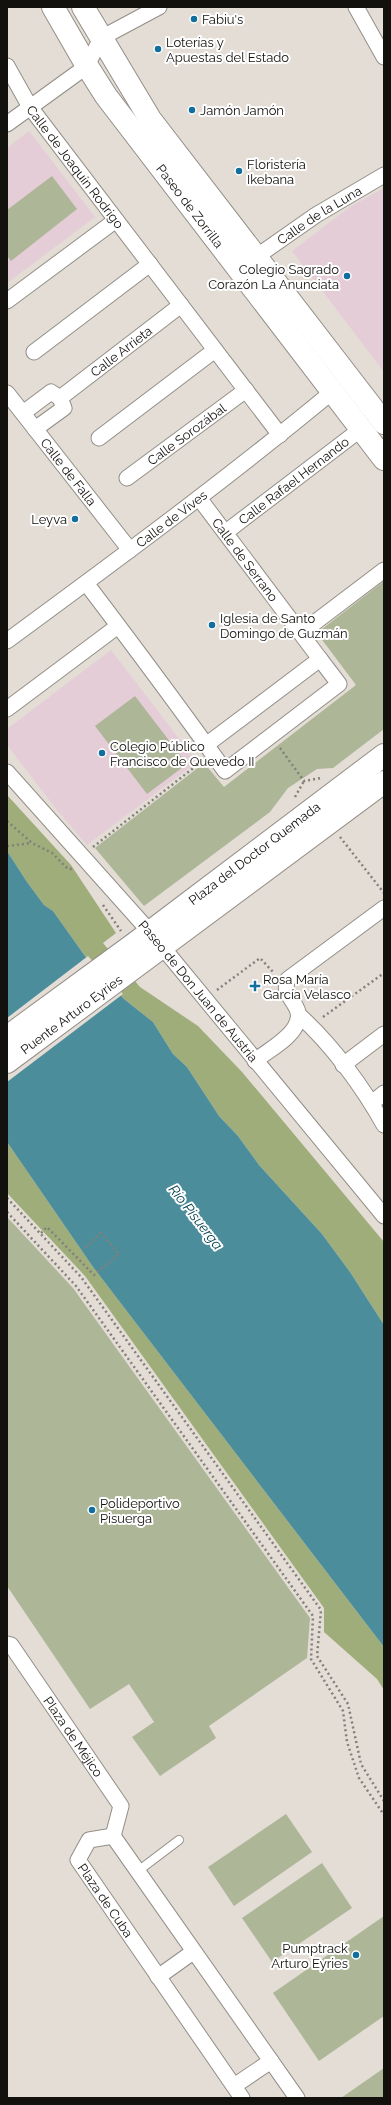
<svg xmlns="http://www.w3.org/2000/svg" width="391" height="2105" font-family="Raleway,sans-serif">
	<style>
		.education { fill: #e5cdd8 }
		.green { fill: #adb697 }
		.forest { fill: #9fad7b }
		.water { fill: #4c8d9c }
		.pier { fill: #e3ddd6 }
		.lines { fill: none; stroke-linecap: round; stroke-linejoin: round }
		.lane-casing { stroke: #938e87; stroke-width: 10 }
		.street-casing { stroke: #938e87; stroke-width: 17 }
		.secondary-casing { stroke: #938e87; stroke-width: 24 }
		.primary-casing { stroke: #938e87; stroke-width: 24 }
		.path { stroke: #837f7a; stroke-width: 2.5; stroke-dasharray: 2 3; stroke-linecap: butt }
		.lane { stroke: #fff; stroke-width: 8 }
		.street { stroke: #fff; stroke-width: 15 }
		.secondary { stroke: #fff; stroke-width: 22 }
		.primary { stroke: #fff; stroke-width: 22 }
		.poi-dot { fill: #126e9d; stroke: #fff; stroke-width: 1.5 }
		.labels { text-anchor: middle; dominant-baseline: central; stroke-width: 4; stroke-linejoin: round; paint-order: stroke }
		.poi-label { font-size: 13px; fill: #13110e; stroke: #fff; text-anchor: start }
		.street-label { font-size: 13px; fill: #13110e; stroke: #fff }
		.water-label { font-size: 14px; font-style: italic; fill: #02414d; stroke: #fff }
	</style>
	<rect width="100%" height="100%" fill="#e3ddd6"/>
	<g class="education">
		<path d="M29 131 95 217 7 283V148Z"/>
		<path d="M384 188V372L292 251 350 207Z"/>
		<path d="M111 650 197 762 87 845 57 810 7 745V729Z"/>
	</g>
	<g class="green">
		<path d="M52 176 77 209 11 261 7 256V210Z"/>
		<path d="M384 581V729L333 768 317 769 288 788 270 812 144 906 95 848 204 763 224 787 356 685 317 633Z"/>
		<path d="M135 696 187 764 147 794 95 726Z"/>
		<path d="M7 1217 73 1288 310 1618 307 1658 209 1726 216 1738 160 1776 132 1737 154 1722 129 1684 90 1709 7 1586Z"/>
		<path d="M286 1814 312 1852 234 1906 208 1867Z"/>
		<path d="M322 1863 352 1908 272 1962 242 1918Z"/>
		<path d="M384 1916V2016L319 2061 273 1993Z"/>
		<path d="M384 2068V2098H341Z"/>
	</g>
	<g class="forest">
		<path d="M7 795 71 865 116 933 103 943 140 987 198 1026 242 1072 384 1242V1325L350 1272 322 1234 259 1165 238 1136 219 1116 187 1067 173 1054 153 1022 124 999 85 956 53 911 44 905 27 882 7 851Z"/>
		<path d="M7 1142 93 1267 384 1647V1690L377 1679 324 1632V1608L85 1276 7 1193Z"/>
	</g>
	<path class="water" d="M7 851 27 882 44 905 53 911 85 956 124 999 153 1022 173 1054 187 1067 219 1116 238 1136 259 1165 322 1234 350 1272 384 1325V1647L93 1267 7 1142Z"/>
	<path class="pier" d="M88 956 123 994 7 1082V1018Z"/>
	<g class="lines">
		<defs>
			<path id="lane" d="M138 1871 179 1840"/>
			<g id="street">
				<path d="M356 7 384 57"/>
				<path id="s1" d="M7 66 30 107 280 435"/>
				<path d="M7 124 87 66 101 38 159 7"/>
				<path id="s2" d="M256 257 316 215 384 175"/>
				<path d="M7 301 116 220"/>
				<path d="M34 352 150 264"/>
				<path id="s3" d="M7 393 130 550"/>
				<path id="s4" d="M60 398 181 305"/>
				<path d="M23 413 51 392 60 398 64 408 35 429"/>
				<path d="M99 438 215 350"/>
				<path id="s5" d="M127 478 246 390"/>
				<path id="s6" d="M199 498 320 659"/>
				<path id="s7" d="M226 532 361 429"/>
				<path d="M86 583C133 645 180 708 225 771L339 684 320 659 206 745"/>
				<path d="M301 633 384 570"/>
				<path id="s8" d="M7 641C117 560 227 479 332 392"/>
				<path d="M7 709 118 626"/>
				<path id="s9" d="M7 772 150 932 384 1216"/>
				<path d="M300 1016C332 1045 363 1087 384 1125"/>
				<path d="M255 1061C267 1051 287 1041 295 1027 308 1005 279 998 288 979L384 908"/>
				<path d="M343 1065 384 1034"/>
				<path d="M372 1103 384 1093"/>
				<path id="s10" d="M7 1644 11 1645 121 1806 113 1836"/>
				<path id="s11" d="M113 1836 89 1840 78 1860 242 2098"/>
				<path d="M113 1836 297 2098"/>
				<path d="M158 1977 193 1952"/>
				<path d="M234 2086 271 2061"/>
			</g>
			<g id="secondary">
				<path id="s12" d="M7 1037 134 944 384 755"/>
				<path id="s13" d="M7 1062 384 782"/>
			</g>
			<g id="primary">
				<path id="s14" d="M53 7 87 66 106 96 384 459"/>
				<path d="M83 7 150 119 384 423"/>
			</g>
		</defs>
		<use href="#lane" class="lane-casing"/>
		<use href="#street" class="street-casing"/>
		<use href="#secondary" class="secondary-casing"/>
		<use href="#primary" class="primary-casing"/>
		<g class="path">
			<path d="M280 748 304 781 321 778"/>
			<path d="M295 797 304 781"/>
			<path d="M7 821 32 843 52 853 68 869H73"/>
			<path d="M340 837 384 893"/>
			<path d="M7 846 31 843"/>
			<path d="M93 847 201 762"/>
			<path d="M103 905 121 931"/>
			<path d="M217 990 260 958 274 973"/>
			<path d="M323 1017 384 973"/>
			<path d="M7 1198 81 1277 321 1610 317 1656 348 1704 361 1764 384 1801"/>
			<path d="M7 1212 76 1286 313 1616 311 1659 343 1711 347 1742 359 1778 384 1815"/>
			<path d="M41 1233 47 1227 94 1275 119 1254 101 1233 83 1250"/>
		</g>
		<use href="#lane" class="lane"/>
		<use href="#street" class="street"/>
		<use href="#secondary" class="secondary"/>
		<use href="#primary" class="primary"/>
	</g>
	<g class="poi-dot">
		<circle cx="194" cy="19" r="4"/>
		<circle cx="158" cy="49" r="4"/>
		<circle cx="192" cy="110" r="4"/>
		<circle cx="239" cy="171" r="4"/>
		<circle cx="347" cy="276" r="4"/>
		<circle cx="75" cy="519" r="4"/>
		<circle cx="212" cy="625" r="4"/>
		<circle cx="102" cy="753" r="4"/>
		<path d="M253 980h4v4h4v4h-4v4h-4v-4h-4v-4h4z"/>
		<circle cx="92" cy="1510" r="4"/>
		<circle cx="356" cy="1955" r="4"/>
	</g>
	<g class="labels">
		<g class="poi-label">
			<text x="202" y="19">Fabiu's</text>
			<text x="166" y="42">Loterías y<tspan x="166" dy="15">Apuestas del Estado</tspan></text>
			<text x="200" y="110">Jamón Jamón</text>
			<text x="247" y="164">Floristería<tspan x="247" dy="15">Ikebana</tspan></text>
			<text x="339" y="269" text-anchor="end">Colegio Sagrado<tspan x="339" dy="15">Corazón La Anunciata</tspan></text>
			<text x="67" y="519" text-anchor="end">Leyva</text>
			<text x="220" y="618">Iglesia de Santo<tspan x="220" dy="15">Domingo de Guzmán</tspan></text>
			<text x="110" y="746">Colegio Público<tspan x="110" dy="15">Francisco de Quevedo II</tspan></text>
			<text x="263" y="979">Rosa María<tspan x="263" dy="15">García Velasco</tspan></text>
			<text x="100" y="1503">Polideportivo<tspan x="100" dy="15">Pisuerga</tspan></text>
			<text x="348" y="1948" text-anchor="end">Pumptrack<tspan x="348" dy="15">Arturo Eyries</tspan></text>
		</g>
		<g class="street-label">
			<text stroke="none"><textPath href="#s1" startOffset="122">Calle de Joaquín Rodrigo</textPath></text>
			<text stroke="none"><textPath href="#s14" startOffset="242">Paseo de Zorrilla</textPath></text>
			<text stroke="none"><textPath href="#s2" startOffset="76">Calle de la Luna</textPath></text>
			<text stroke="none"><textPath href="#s4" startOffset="77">Calle Arrieta</textPath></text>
			<text stroke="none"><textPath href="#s5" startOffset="74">Calle Sorozábal</textPath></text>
			<text stroke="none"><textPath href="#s3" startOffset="100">Calle de Falla</textPath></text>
			<text stroke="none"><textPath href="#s7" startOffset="85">Calle Rafael Hernando</textPath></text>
			<text stroke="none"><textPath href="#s8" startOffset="205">Calle de Vives</textPath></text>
			<text stroke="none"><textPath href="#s6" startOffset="77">Calle de Serrano</textPath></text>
			<text stroke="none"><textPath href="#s12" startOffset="308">Plaza del Doctor Quemada</textPath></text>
			<text stroke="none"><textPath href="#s9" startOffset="291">Paseo de Don Juan de Austria</textPath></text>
			<text stroke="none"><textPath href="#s13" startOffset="80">Puente Arturo Eyries</textPath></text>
			<text stroke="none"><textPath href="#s10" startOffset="115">Plaza de Méjico</textPath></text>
			<text stroke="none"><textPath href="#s11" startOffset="96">Plaza de Cuba</textPath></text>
		</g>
		<g class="water-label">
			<text transform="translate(196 1217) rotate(52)">Río Pisuerga</text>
		</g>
	</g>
	<rect width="391" height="2105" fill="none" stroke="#13110e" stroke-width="16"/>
</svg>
